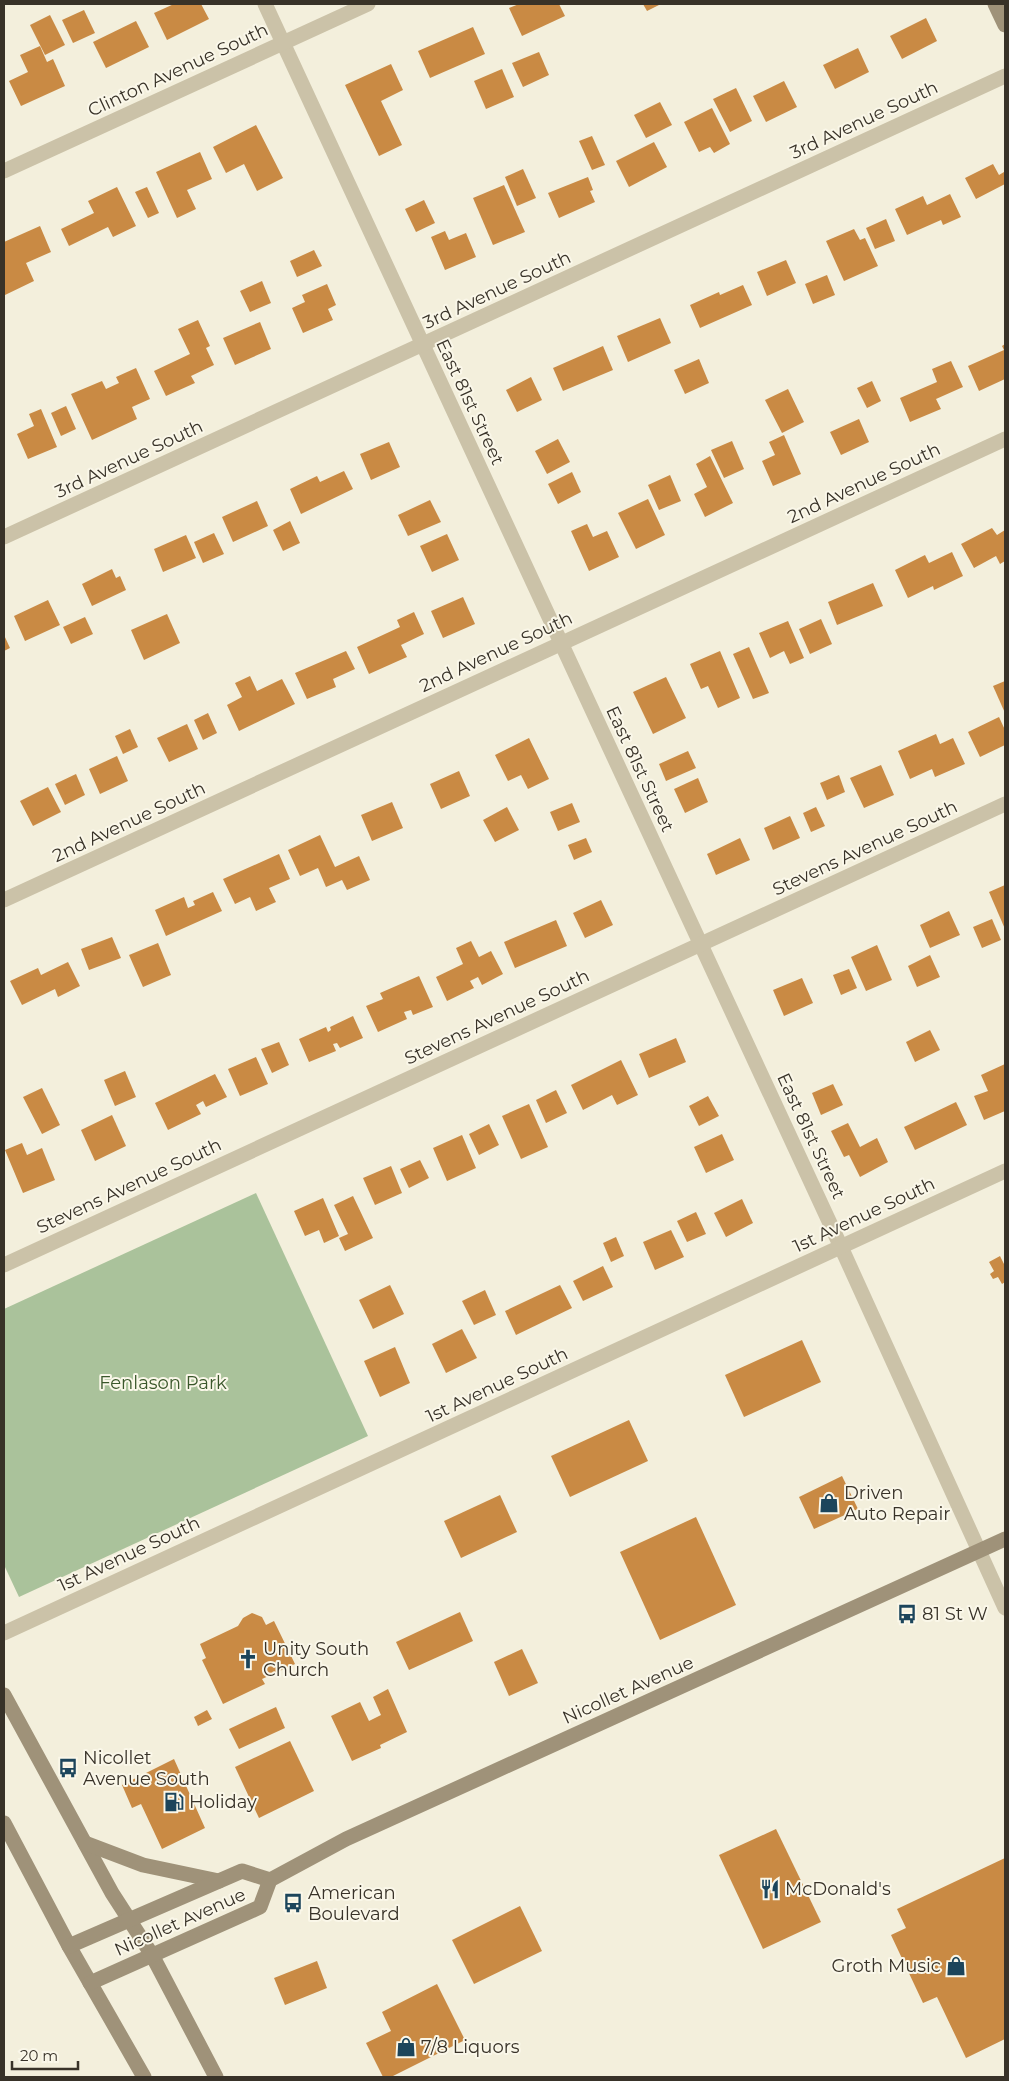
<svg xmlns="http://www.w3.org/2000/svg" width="1009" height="2081" font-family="Montserrat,sans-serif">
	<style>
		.green { fill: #aac29b }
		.building { fill: #c98a44 }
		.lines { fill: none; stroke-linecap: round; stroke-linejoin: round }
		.street { stroke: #cbc2a8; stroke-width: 15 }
		.secondary { stroke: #9f9279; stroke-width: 15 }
		.labels { text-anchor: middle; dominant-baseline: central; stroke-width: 4; stroke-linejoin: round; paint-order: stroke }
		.street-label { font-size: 18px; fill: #383228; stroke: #faf7e9 }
		.park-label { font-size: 18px; fill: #3a572b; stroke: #faf7e9 }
		.poi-label { font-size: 18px; fill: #383228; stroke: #faf7e9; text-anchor: start }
	</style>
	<rect width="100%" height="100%" fill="#f3efdc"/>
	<path class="green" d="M256 1193 368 1436 19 1597 4 1565V1309Z"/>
	<g class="building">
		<path d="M174 4H201L209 19 167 40 154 13Z"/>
		<path d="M519 4H559L565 16 522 36 509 8Z"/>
		<path d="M643 4H661L647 11Z"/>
		<path d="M84 10 95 33 73 43 62 20Z"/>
		<path d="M50 15 65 45 45 55 30 25Z"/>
		<path d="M926 18 937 41 902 59 890 36Z"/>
		<path d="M136 21 149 47 106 68 93 42Z"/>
		<path d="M473 27 485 54 430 78 418 51Z"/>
		<path d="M40 46 47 62 53 59 65 86 21 106 9 81 28 72 20 55Z"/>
		<path d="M858 48 869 72 835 89 823 65Z"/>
		<path d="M539 52 549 75 523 87 512 63Z"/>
		<path d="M391 64 403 90 381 101 402 145 379 156 345 85Z"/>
		<path d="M502 69 514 97 486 109 474 81Z"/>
		<path d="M784 81 797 107 766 122 753 96Z"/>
		<path d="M736 88 752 121 730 132 713 99Z"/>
		<path d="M660 102 672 125 646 138 634 115Z"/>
		<path d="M712 108 730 144 714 153 710 147 699 152 684 122Z"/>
		<path d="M256 125 283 178 257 191 244 164 226 173 213 147Z"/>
		<path d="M592 136 605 165 592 170 579 141Z"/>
		<path d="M654 142 667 167 629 187 616 161Z"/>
		<path d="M200 152 212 179 187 190 196 209 177 218 156 172Z"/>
		<path d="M993 164 999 175 1004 172 1005 184 976 199 965 178Z"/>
		<path d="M523 169 536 198 517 206 505 177Z"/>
		<path d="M588 177 593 190 590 191 595 202 559 218 548 193Z"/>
		<path d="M504 185 525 232 493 245 473 198Z"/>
		<path d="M117 187 136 226 113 237 108 227 69 246 61 229 94 213 88 201Z"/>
		<path d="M147 187 159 213 148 218 135 192Z"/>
		<path d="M950 194 961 217 943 225 941 220 907 235 895 209 923 196 927 205Z"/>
		<path d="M424 200 435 223 416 232 405 209Z"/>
		<path d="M886 219 895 241 875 249 866 228Z"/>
		<path d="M40 226 51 252 26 263 34 281 5 295 4 242Z"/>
		<path d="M854 229 860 240 865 238 878 266 844 281 826 241Z"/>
		<path d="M445 231 449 240 466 233 476 257 445 270 431 237Z"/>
		<path d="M314 250 322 266 297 277 290 261Z"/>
		<path d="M786 260 796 283 767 296 757 272Z"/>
		<path d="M827 275 835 295 813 304 805 284Z"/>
		<path d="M262 281 271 303 250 312 240 291Z"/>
		<path d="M327 284 336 305 328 309 333 320 303 333 292 308 305 302 302 295Z"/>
		<path d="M743 285 752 305 700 328 690 305 719 292 720 295Z"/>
		<path d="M660 318 671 343 628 362 617 336Z"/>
		<path d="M198 320 210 346 206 348 214 365 191 376 195 383 166 396 154 371 190 354 178 329Z"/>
		<path d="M260 322 271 349 235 365 223 338Z"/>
		<path d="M1005 344V367L1004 368 1005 379 979 391 968 366 1004 350 1002 346Z"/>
		<path d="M603 346 613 370 563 391 553 368Z"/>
		<path d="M699 359 709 383 685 394 674 370Z"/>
		<path d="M951 361 963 387 936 399 941 409 910 422 900 398 937 382 932 369Z"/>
		<path d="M136 368 150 399 132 407 137 419 92 440 71 394 102 381 106 389 119 383 116 377Z"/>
		<path d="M531 377 542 400 517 412 506 390Z"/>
		<path d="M872 381 881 401 867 408 857 388Z"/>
		<path d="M788 389 804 422 782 433 765 400Z"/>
		<path d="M66 406 76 429 61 436 51 413Z"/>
		<path d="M41 409 57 447 28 459 17 434 34 426 29 414Z"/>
		<path d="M859 419 869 442 841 455 830 432Z"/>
		<path d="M784 435 801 474 773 486 762 461 775 455 769 442Z"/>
		<path d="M558 439 570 462 547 474 535 451Z"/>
		<path d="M732 441 744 469 724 478 711 450Z"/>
		<path d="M389 442 400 467 371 480 360 454Z"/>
		<path d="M710 456 733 503 705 517 694 494 707 487 696 464Z"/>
		<path d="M344 471 353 489 301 514 290 489 317 476 320 482Z"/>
		<path d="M572 472 581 492 558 504 548 484Z"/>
		<path d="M670 475 681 501 659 510 648 485Z"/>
		<path d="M648 499 665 535 636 549 618 513Z"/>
		<path d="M430 500 441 522 408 536 398 515Z"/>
		<path d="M257 501 268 526 233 542 222 517Z"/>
		<path d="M290 521 300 543 283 551 273 530Z"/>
		<path d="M587 524 593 537 607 531 619 557 589 571 571 531Z"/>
		<path d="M992 528 997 535 1005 530V561L1000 564 996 556 974 568 961 544Z"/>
		<path d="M214 533 224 554 203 563 194 542Z"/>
		<path d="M447 534 459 560 432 572 420 546Z"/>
		<path d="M186 535 196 558 163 572 154 549Z"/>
		<path d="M952 552 963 576 934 590 933 586 908 598 895 570 925 555 929 563Z"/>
		<path d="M112 569 116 578 120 576 126 590 92 606 82 584Z"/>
		<path d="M873 583 883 606 837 625 828 602Z"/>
		<path d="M463 597 475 624 443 638 431 611Z"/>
		<path d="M48 600 60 625 25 641 14 616Z"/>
		<path d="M414 612 424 634 401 645 407 657 369 674 357 647 400 627 397 620Z"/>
		<path d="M167 614 180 643 144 660 131 630Z"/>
		<path d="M85 617 93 634 71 644 63 627Z"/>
		<path d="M821 619 832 644 810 654 799 629Z"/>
		<path d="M788 621 804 658 790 664 784 651 770 658 759 633Z"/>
		<path d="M4 635 10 648 4 651Z"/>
		<path d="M749 647 769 693 753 699 733 654Z"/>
		<path d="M346 651 355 669 333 679 336 687 307 699 295 673Z"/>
		<path d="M720 651 740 698 718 708 708 686 701 689 690 664Z"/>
		<path d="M250 676 257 691 282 679 295 704 239 731 227 705 242 697 235 683Z"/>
		<path d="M666 677 686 718 653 734 633 692Z"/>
		<path d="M1005 681V713L993 686Z"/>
		<path d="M208 713 217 733 203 740 194 720Z"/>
		<path d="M999 717 1005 730V745L980 757 968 732Z"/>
		<path d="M187 724 198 749 169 762 157 738Z"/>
		<path d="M130 729 138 747 123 754 115 736Z"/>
		<path d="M936 734 940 744 953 738 965 764 935 777 932 769 910 779 898 751Z"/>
		<path d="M529 738 549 779 528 789 521 775 508 781 495 755Z"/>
		<path d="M688 751 696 768 666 781 659 764Z"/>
		<path d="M117 756 128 781 100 794 89 769Z"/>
		<path d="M881 765 894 795 864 808 850 778Z"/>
		<path d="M459 771 470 796 441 809 430 784Z"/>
		<path d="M76 774 85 795 65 805 55 784Z"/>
		<path d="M839 775 845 792 827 800 820 783Z"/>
		<path d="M698 778 708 802 685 813 674 789Z"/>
		<path d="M48 787 61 812 33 826 20 801Z"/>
		<path d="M392 802 403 828 372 841 361 815Z"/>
		<path d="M572 803 580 822 558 831 550 812Z"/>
		<path d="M507 807 519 830 495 842 483 820Z"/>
		<path d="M816 807 825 826 811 832 803 813Z"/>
		<path d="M790 816 800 838 773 850 764 828Z"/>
		<path d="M320 835 335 867 359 856 370 880 347 890 342 880 326 887 318 868 300 876 288 850Z"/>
		<path d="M586 838 592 852 574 860 568 845Z"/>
		<path d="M740 838 750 860 716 875 707 854Z"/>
		<path d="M279 854 290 879 269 888 276 902 256 911 250 897 235 904 223 879Z"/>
		<path d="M1005 885V929L989 892Z"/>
		<path d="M213 892 222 911 166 936 155 910 184 897 188 908 195 905 193 901Z"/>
		<path d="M601 900 613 925 585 938 573 913Z"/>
		<path d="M949 911 960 935 930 948 920 925Z"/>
		<path d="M992 919 1001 940 982 948 973 927Z"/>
		<path d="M556 920 567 946 515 968 504 942Z"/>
		<path d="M112 937 121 958 89 970 81 949Z"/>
		<path d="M471 941 479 957 491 951 503 974 482 985 478 977 470 981 474 988 447 1001 436 977 463 964 456 948Z"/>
		<path d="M158 943 171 975 143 987 129 955Z"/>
		<path d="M877 945 892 980 866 991 851 957Z"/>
		<path d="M930 955 940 977 917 987 908 966Z"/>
		<path d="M68 962 80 986 58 997 55 989 22 1005 10 981 38 968 41 975Z"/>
		<path d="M849 969 857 988 841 995 833 975Z"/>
		<path d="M419 976 433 1007 413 1015 411 1010 404 1012 407 1019 378 1032 366 1006 383 999 380 993Z"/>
		<path d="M802 978 813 1003 784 1016 773 990Z"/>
		<path d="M353 1016 363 1038 340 1048 337 1043 333 1044 336 1051 309 1062 299 1039 326 1027 328 1032 331 1030 330 1027Z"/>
		<path d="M930 1030 940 1050 915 1062 906 1042Z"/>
		<path d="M676 1038 686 1062 649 1078 639 1054Z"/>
		<path d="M279 1042 289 1065 272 1073 261 1049Z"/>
		<path d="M256 1057 268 1084 240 1096 228 1069Z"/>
		<path d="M621 1060 638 1095 617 1105 612 1095 583 1110 571 1085Z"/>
		<path d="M1005 1064V1111L984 1120 974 1096 988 1091 981 1075Z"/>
		<path d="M125 1071 136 1097 115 1106 104 1080Z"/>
		<path d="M215 1074 227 1097 206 1107 203 1101 196 1105 201 1114 168 1130 155 1103Z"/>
		<path d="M833 1084 843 1105 821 1115 812 1093Z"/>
		<path d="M42 1088 60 1125 42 1134 23 1097Z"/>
		<path d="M556 1090 567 1113 546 1123 536 1100Z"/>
		<path d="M708 1096 719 1116 699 1126 689 1106Z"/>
		<path d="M956 1102 967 1125 915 1150 904 1127Z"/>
		<path d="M529 1104 548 1147 521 1159 502 1116Z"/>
		<path d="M112 1115 126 1146 95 1161 81 1130Z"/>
		<path d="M848 1123 860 1147 877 1138 888 1162 860 1177 849 1155 844 1157 831 1131Z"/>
		<path d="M489 1124 499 1145 479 1155 469 1134Z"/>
		<path d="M722 1134 734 1160 706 1173 694 1147Z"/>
		<path d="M462 1135 476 1168 447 1181 433 1148Z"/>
		<path d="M22 1143 27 1155 42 1148 55 1180 23 1193 5 1150Z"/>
		<path d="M420 1160 429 1178 409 1188 400 1169Z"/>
		<path d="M391 1166 402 1193 375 1205 363 1178Z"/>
		<path d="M353 1196 373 1238 345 1251 339 1238 348 1234 334 1205Z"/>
		<path d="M323 1198 339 1236 324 1243 319 1230 305 1236 294 1211Z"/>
		<path d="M742 1199 753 1223 726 1237 714 1213Z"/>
		<path d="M696 1212 706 1234 687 1242 677 1221Z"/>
		<path d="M671 1230 684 1257 655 1270 643 1242Z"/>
		<path d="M616 1237 624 1256 611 1262 603 1243Z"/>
		<path d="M1000 1256 1005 1266V1282L1002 1284 998 1277 993 1279 990 1274 994 1271 989 1262Z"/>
		<path d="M603 1266 613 1287 583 1301 573 1281Z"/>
		<path d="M390 1285 404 1314 373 1329 359 1300Z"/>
		<path d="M560 1285 572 1308 516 1335 505 1311Z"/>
		<path d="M485 1290 496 1315 474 1325 462 1301Z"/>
		<path d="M462 1329 477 1358 446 1373 432 1344Z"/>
		<path d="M802 1340 821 1382 744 1417 725 1375Z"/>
		<path d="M395 1347 410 1383 380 1397 364 1361Z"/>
		<path d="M629 1420 648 1461 570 1497 551 1456Z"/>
		<path d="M842 1476 858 1509 814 1529 799 1497Z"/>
		<path d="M500 1495 517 1532 461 1558 444 1521Z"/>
		<path d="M696 1517 736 1605 660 1640 620 1552Z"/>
		<path d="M460 1612 473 1641 409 1670 396 1642Z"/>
		<path d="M252 1613 262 1617 266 1625 274 1621 295 1664 262 1679 265 1684 223 1704 202 1660 206 1658 200 1644 238 1626 243 1618Z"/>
		<path d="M522 1649 538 1683 509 1696 494 1662Z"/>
		<path d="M388 1689 407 1732 380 1745 381 1748 352 1761 331 1716 360 1702 369 1721 381 1715 373 1697Z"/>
		<path d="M276 1707 285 1728 239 1749 229 1729Z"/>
		<path d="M207 1710 212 1719 198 1726 194 1717Z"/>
		<path d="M290 1741 314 1791 259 1818 235 1767Z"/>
		<path d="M174 1759 205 1828 162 1849 141 1804 132 1808 122 1785Z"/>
		<path d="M776 1829 821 1922 763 1949 719 1855Z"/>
		<path d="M1005 1858V2039L966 2058 937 1997 923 2003 891 1935 906 1928 897 1909Z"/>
		<path d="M520 1906 542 1951 474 1984 452 1940Z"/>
		<path d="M317 1961 327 1988 285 2005 274 1978Z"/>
		<path d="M437 1984 465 2040 391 2077H383L366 2043 391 2031 382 2012Z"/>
	</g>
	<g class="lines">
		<g class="street">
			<path d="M265 4 841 1247 1005 1608"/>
			<path d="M4 171 368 4"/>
			<path d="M4 537 1005 76"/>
			<path d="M4 900 1005 439"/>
			<path d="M4 1265 1005 804"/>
			<path d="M4 1633 1005 1171"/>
		</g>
		<g class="secondary">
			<path d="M995 4 1005 25"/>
			<path d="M4 1695 112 1893 152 1955 216 2077"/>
			<path d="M4 1823 69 1946 144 2077"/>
			<path d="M85 1843 143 1865 219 1881"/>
			<path d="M69 1946 242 1871 270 1880"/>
			<path d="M90 1983 260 1907 270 1880 346 1839 1005 1539"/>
		</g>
	</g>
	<defs>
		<symbol id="shop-bare" viewBox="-9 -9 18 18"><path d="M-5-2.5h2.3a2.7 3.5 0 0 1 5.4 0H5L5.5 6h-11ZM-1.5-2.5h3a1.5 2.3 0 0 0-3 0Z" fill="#1c455b" stroke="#faf7e9" stroke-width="2.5" paint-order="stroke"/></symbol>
		<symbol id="bus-bare" viewBox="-9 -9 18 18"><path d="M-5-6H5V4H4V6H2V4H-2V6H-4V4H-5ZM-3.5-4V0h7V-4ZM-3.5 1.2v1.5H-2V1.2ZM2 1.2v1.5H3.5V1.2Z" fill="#1c455b" stroke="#faf7e9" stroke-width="2.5" paint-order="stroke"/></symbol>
		<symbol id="church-bare" viewBox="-9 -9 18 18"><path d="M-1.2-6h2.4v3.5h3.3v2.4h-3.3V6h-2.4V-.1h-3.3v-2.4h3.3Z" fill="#1c455b" stroke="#faf7e9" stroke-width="2.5" paint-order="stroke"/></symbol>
		<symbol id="fuel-bare" viewBox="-9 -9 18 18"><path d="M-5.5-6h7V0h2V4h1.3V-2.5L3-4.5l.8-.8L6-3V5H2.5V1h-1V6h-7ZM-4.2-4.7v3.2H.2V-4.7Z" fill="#1c455b" stroke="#faf7e9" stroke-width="2.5" paint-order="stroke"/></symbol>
		<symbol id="restaurant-bare" viewBox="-9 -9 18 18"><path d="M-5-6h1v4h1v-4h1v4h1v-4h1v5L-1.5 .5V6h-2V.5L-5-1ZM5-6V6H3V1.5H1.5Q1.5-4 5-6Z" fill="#1c455b" stroke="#faf7e9" stroke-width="2.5" paint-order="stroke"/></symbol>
	</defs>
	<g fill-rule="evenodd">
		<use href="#shop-bare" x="815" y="1489" width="28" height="28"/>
		<use href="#bus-bare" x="893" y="1600" width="28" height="28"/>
		<use href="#church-bare" x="234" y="1645" width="28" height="28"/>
		<use href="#bus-bare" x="54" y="1754" width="28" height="28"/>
		<use href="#fuel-bare" x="160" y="1788" width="28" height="28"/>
		<use href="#restaurant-bare" x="756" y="1875" width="28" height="28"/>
		<use href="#bus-bare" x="279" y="1889" width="28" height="28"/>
		<use href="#shop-bare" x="942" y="1952" width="28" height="28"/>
		<use href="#shop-bare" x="392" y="2033" width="28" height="28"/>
	</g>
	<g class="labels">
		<g class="street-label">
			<text transform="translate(178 70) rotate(-25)">Clinton Avenue South</text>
			<text transform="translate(864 120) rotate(-25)">3rd Avenue South</text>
			<text transform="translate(497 290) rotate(-25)">3rd Avenue South</text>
			<text transform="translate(470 402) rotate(65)">East 81st Street</text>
			<text transform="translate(129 459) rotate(-25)">3rd Avenue South</text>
			<text transform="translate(864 483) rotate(-25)">2nd Avenue South</text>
			<text transform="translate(496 652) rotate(-25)">2nd Avenue South</text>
			<text transform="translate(640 769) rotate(65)">East 81st Street</text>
			<text transform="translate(129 822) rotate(-25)">2nd Avenue South</text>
			<text transform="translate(865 848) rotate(-25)">Stevens Avenue South</text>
			<text transform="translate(497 1017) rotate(-25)">Stevens Avenue South</text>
			<text transform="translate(811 1136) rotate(65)">East 81st Street</text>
			<text transform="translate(129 1186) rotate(-25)">Stevens Avenue South</text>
			<text transform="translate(864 1215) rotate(-25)">1st Avenue South</text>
			<text transform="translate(497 1385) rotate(-25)">1st Avenue South</text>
			<text transform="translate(129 1554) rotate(-25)">1st Avenue South</text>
			<text transform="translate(628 1690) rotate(-24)">Nicollet Avenue</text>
			<text transform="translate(180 1922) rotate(-24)">Nicollet Avenue</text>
		</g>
		<g class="park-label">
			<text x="163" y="1383">Fenlason Park</text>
		</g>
		<g class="poi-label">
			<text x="844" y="1493">Driven<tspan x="844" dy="21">Auto Repair</tspan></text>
			<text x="922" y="1614">81 St W</text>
			<text x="263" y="1649">Unity South<tspan x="263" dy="21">Church</tspan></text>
			<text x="83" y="1758">Nicollet<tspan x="83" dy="21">Avenue South</tspan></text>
			<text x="189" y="1802">Holiday</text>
			<text x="785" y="1889">McDonald's</text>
			<text x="308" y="1893">American<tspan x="308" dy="21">Boulevard</tspan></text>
			<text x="941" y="1966" text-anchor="end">Groth Music</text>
			<text x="421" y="2047">7/8 Liquors</text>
		</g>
	</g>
	<rect width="1009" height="2081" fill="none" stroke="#383228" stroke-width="10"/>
	<path d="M12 2061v8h66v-8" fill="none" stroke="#383228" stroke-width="2.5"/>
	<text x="20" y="2061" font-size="15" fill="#383228" stroke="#faf7e9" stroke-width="4" paint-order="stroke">20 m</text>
</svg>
